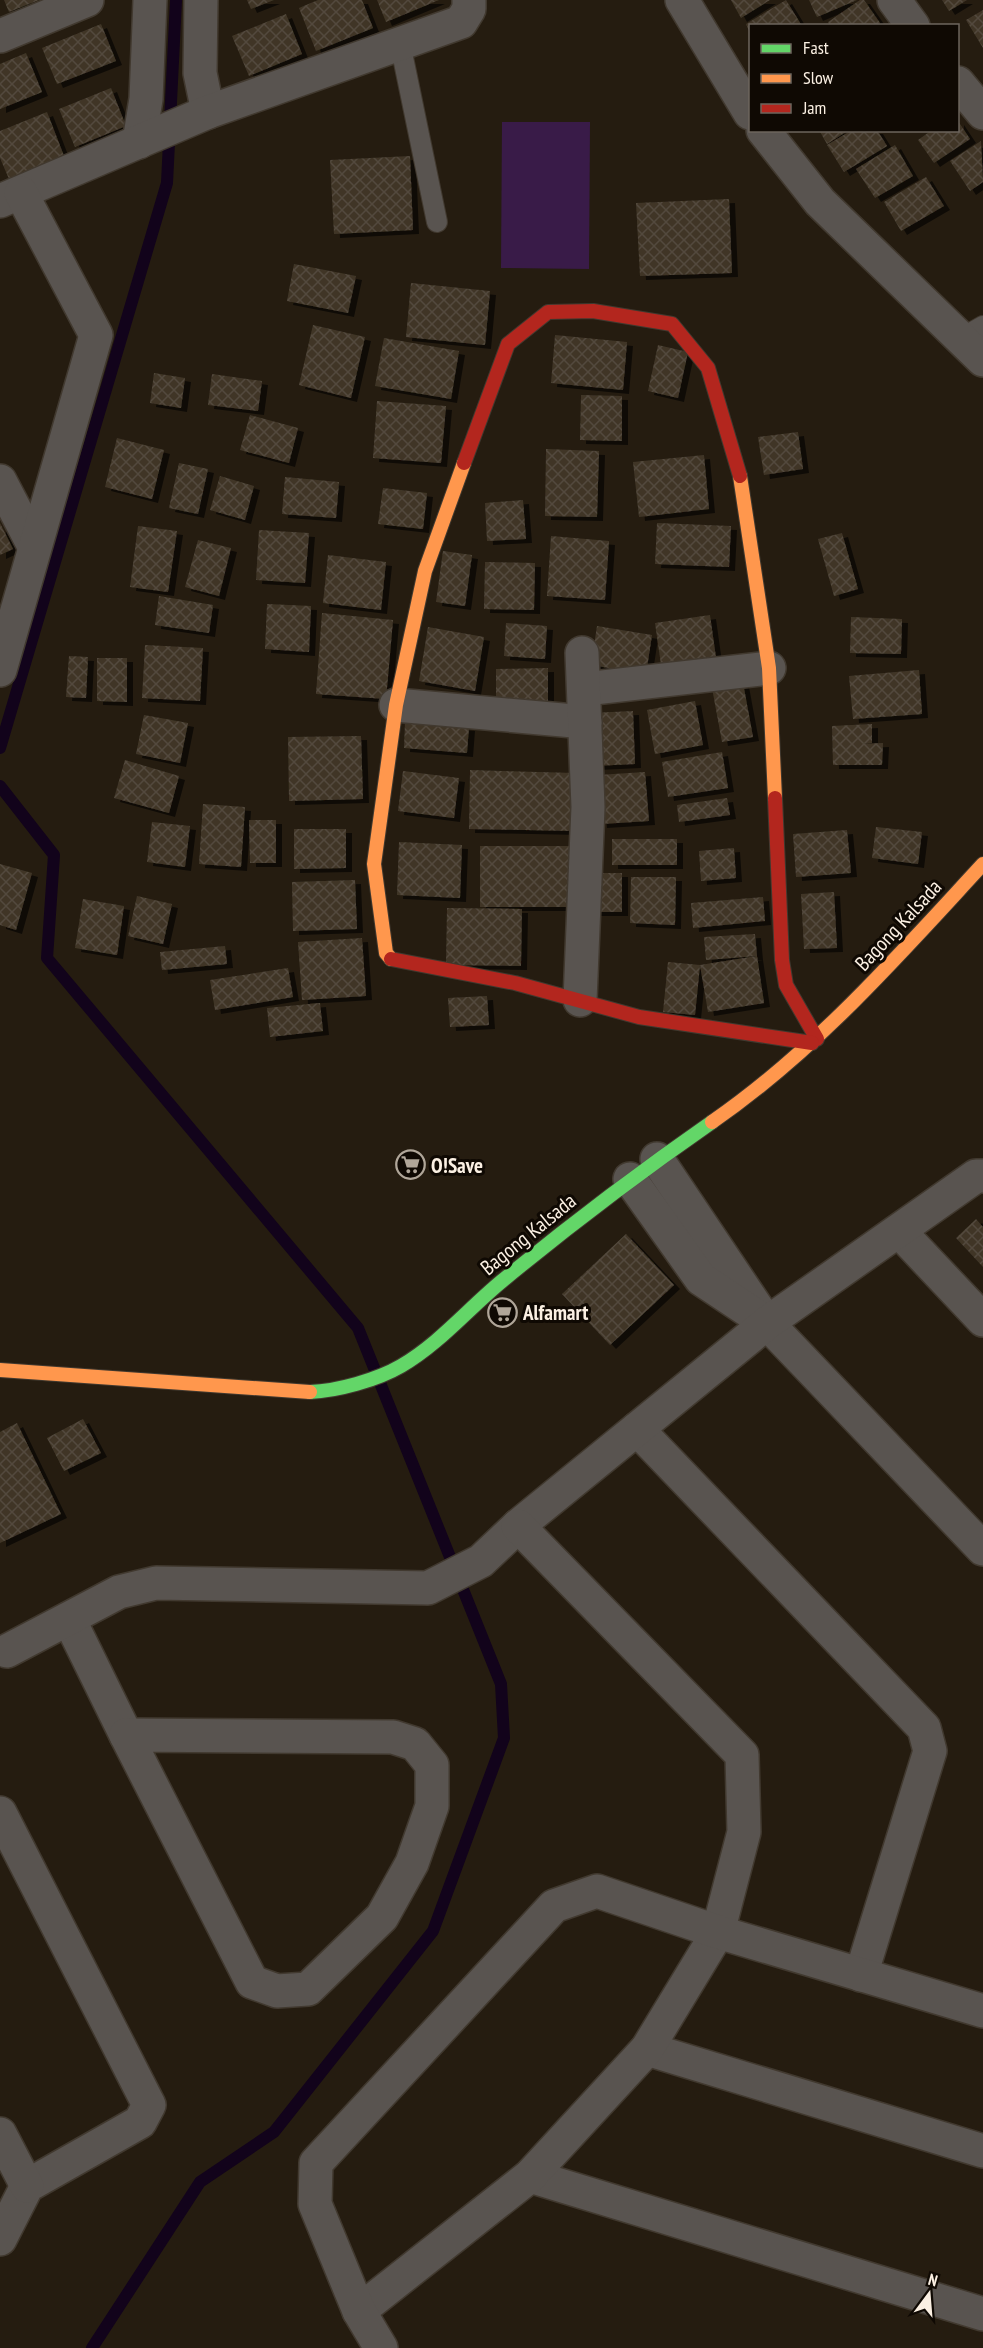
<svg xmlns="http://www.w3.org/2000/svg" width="983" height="2348" font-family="'PT Sans Narrow',sans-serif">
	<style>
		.pitch { fill: #391b48 }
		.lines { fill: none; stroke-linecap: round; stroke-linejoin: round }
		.stream { stroke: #12031b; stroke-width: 12 }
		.building { fill: url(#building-cross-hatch); filter: url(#shadow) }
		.lane-casing { stroke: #41392f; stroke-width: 22 }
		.street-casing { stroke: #41392f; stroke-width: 36 }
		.fast-casing { stroke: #41392f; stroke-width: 16 }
		.slow-casing { stroke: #41392f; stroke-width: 16 }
		.jam-casing { stroke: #41392f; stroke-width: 16 }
		.lane { stroke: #595450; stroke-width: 20 }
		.street { stroke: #595450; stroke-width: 33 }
		.fast { stroke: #63d668; stroke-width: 14 }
		.slow { stroke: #ff974d; stroke-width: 14 }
		.jam { stroke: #b3261e; stroke-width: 14 }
		.labels { text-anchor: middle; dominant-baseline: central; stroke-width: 6; stroke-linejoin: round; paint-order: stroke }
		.street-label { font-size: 21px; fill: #fbf0e3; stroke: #0f0903 }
		.poi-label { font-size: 21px; font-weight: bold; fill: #fbf0e3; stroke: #0f0903; text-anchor: start }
	</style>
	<defs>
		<pattern id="building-cross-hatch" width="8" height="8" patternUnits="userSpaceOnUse" patternTransform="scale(1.5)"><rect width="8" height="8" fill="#403628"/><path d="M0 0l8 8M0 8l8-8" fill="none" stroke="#534a3d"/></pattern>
		<filter id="shadow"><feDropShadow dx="6" dy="4" stdDeviation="0" flood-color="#0009"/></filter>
	</defs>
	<rect width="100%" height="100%" fill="#251c10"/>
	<path class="pitch" d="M502 122H590L589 269 501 268Z"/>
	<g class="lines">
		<g class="stream">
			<path d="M0 748 167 183 176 0"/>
			<path d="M0 786 54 855 47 958 358 1328 501 1684 504 1738 433 1931 274 2132 200 2182 92 2348"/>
		</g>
	</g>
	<g class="building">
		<path d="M4 0H39L9 12Z"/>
		<path d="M247 0H274L251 9Z"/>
		<path d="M318 0H362L373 28 316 51 299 8Z"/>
		<path d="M377 0H439L386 22Z"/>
		<path d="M731 0H770L741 18Z"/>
		<path d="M786 0 802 26H750V33L746 24Z"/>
		<path d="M809 0H857L817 17Z"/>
		<path d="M860 0H864L880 23 876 26H830L828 22Z"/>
		<path d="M942 0H967L949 11Z"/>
		<path d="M983 10V48L966 20Z"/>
		<path d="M286 14 302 54 249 76 232 36Z"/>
		<path d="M101 24 116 61 57 84 42 48Z"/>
		<path d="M26 53 42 92 0 109V64Z"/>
		<path d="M111 88 126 126 75 147 59 109Z"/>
		<path d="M47 112 64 156 9 179 0 158V131Z"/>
		<path d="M958 121 970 139 934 163 918 140 932 130H958Z"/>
		<path d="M819 130H849L827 144Z"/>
		<path d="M852 130H877L887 146 844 172 827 145Z"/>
		<path d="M981 141 983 182 970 191 950 161Z"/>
		<path d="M895 145 913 176 875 198 856 169Z"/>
		<path d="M410 156 413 230 334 234 330 160Z"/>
		<path d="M926 177 944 206 901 231 884 202Z"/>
		<path d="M729 199 732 273 640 276 636 203Z"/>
		<path d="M294 264 356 276 348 313 287 301Z"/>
		<path d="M411 283 490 291 485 345 406 337Z"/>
		<path d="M313 325 365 337 351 398 299 385Z"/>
		<path d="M555 335 627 342 623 390 551 383Z"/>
		<path d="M384 338 459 351 451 399 375 386Z"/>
		<path d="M658 345 688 352 678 398 648 391Z"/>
		<path d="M154 373 185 378 181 408 150 403Z"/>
		<path d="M212 374 262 381 258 411 208 405Z"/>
		<path d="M581 395 622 396V441L580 440Z"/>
		<path d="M377 401 446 406 441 463 373 458Z"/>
		<path d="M250 415 298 428 289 463 240 450Z"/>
		<path d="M798 432 803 469 764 475 758 437Z"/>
		<path d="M117 438 164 450 152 499 105 487Z"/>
		<path d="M546 449 599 451 597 517 545 516Z"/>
		<path d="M704 455 709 509 639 517 633 462Z"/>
		<path d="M179 463 208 469 198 514 169 508Z"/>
		<path d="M220 476 254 486 245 520 210 510Z"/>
		<path d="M285 477 339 482 336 518 282 514Z"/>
		<path d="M383 488 427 493 423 529 378 524Z"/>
		<path d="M523 500 526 539 487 541 485 503Z"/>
		<path d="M0 523 13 549 0 555Z"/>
		<path d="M657 523 731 526 729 567 655 564Z"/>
		<path d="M138 526 177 531 168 592 130 587Z"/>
		<path d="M259 530 309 533 305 583 256 580Z"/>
		<path d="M842 533 858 589 834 596 818 539Z"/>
		<path d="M551 536 609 541 605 600 547 596Z"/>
		<path d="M198 540 231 548 219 596 185 587Z"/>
		<path d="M443 551 472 555 465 606 436 602Z"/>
		<path d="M328 555 386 562 381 610 323 603Z"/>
		<path d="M485 562 535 563 534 610 484 609Z"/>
		<path d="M159 596 213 605 209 633 155 625Z"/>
		<path d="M267 604 311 606 309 652 265 649Z"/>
		<path d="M322 613 393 620 386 699 316 694Z"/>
		<path d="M710 615 716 658 661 665 655 623Z"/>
		<path d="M851 617 902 619 901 654 850 653Z"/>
		<path d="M506 623 547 626 545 659 504 656Z"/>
		<path d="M597 626 652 635 646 674 591 665Z"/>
		<path d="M428 627 484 637 475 691 419 681Z"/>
		<path d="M145 645 203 648 200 701 142 698Z"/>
		<path d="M69 656 88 657 86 698 66 697Z"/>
		<path d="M97 658H127V702L97 701Z"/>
		<path d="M548 668V704L496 705V669Z"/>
		<path d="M919 670 922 714 853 719 849 676Z"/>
		<path d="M743 683 753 737 722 742 712 688Z"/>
		<path d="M695 701 703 745 655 754 647 710Z"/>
		<path d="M633 711 635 764 593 766 591 713Z"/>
		<path d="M144 715 188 723 180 763 136 754Z"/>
		<path d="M405 722 469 727 467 753 404 748Z"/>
		<path d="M872 724V743L861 744 883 743 882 765H833L832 726Z"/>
		<path d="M361 736 363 799 289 801 288 737Z"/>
		<path d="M722 752 728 788 668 797 662 762Z"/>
		<path d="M125 760 179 776 169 813 114 798Z"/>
		<path d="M470 770 575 773 574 831 469 829Z"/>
		<path d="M403 771 459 778 454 818 398 811Z"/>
		<path d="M645 772 649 821 601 824 598 775Z"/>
		<path d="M727 798 730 815 679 822 677 805Z"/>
		<path d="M203 804 245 807 241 867 199 864Z"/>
		<path d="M249 820H276V863H250Z"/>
		<path d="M152 822 190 826 185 867 147 862Z"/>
		<path d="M876 827 922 832 918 864 872 858Z"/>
		<path d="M294 829H346V868L294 869Z"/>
		<path d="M847 830 851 873 796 877 793 834Z"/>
		<rect x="612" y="839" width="65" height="26"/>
		<path d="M399 842 462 845 460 898 397 895Z"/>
		<rect x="480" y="846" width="93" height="61"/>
		<path d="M734 848 736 878 701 881 699 851Z"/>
		<path d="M0 864 32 873 16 930 0 925Z"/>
		<rect x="590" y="873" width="32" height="39"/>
		<path d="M631 877H676L675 925 630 923Z"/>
		<path d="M355 880 357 929 293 931 292 882Z"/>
		<path d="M834 892 837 948 804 949 801 894Z"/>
		<path d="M137 896 172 904 163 944 128 936Z"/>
		<path d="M763 897 765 921 693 928 691 903Z"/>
		<path d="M83 899 124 906 117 955 75 948Z"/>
		<path d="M447 908 522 909 521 966 446 965Z"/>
		<path d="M755 934 757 956 706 960 704 937Z"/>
		<path d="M362 938 366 996 302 1000 298 942Z"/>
		<path d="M225 946 227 964 162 970 160 952Z"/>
		<path d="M757 956 764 1003 708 1012 700 965Z"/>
		<path d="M668 962 700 965 695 1015 663 1012Z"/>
		<path d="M288 968 293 997 215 1010 210 980Z"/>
		<path d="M487 996 489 1025 450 1027 448 998Z"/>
		<path d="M320 1003 323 1031 270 1037 267 1008Z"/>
		<path d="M976 1219 983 1227V1267L956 1238Z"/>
		<path d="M626 1234 674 1285 610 1345 562 1294Z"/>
		<path d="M83 1419 101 1453 64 1471 47 1438Z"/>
		<path d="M17 1423 61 1514 0 1543V1432Z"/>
	</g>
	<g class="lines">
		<defs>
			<g id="lane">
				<path d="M400 43 437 222"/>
				<path d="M962 338 983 326"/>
			</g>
			<g id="street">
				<path d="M201 0 200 73 208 112"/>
				<path d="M682 0 750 113"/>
				<path d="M894 0 913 26"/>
				<path d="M0 36 87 0"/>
				<path d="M958 83 983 113"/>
				<path d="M763 130 820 202 983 360"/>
				<path d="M139 142 146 99 150 0"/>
				<path d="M0 201 208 112 461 22 469 9V0"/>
				<path d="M0 481 34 546"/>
				<path d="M0 670 96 335 21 193"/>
				<path d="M585 689 769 668"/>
				<path d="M396 705 585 722"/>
				<path d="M580 1000 588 807 582 653"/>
				<path d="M657 1159 767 1323 983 1549"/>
				<path d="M630 1179 701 1279 758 1317"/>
				<path d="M900 1232 983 1320"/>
				<path d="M637 1429 924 1728 930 1751 861 1975"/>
				<path d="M69 1619 126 1735"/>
				<path d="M7 1651 119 1592 156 1583 428 1588 481 1561 518 1526 767 1323 976 1176H983"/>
				<path d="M126 1735 393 1737 415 1744 432 1765V1806L412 1863 382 1917 308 1989 277 1991 252 1982Z"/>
				<path d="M0 1813 149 2105 140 2122 27 2186 0 2239"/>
				<path d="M647 2049 983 2151"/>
				<path d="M0 2134 27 2186"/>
				<path d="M530 2176 983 2314"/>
				<path d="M359 2311 530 2176 647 2049 718 1932 744 1832 742 1755 518 1526"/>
				<path d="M381 2348 359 2311 315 2204 316 2163 554 1906 597 1891 718 1932 983 2011"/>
			</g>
			<path id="fast" d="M310 1392C337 1391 377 1380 401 1366 439 1344 468 1309 502 1281 570 1225 640 1172 712 1122"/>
			<g id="slow">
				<path d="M740 476 769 668 775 798"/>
				<path d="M391 959 386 953 374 864 396 705 425 571 464 463"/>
				<path d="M712 1122C816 1050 898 956 983 864"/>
				<path d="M0 1370 310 1392"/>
			</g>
			<g id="jam">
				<path d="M464 463 508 344 548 312 593 311 672 324 708 368 740 476"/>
				<path d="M775 798 782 960 786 985 817 1039"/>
				<path d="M391 959 515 983 639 1017 812 1043"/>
			</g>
		</defs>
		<use href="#lane" class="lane-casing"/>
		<use href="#street" class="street-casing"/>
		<use href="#fast" class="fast-casing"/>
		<use href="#slow" class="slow-casing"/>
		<use href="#jam" class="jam-casing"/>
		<use href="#lane" class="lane"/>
		<use href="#street" class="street"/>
		<use href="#fast" class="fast"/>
		<use href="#slow" class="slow"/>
		<use href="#jam" class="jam"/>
	</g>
	<defs>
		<symbol id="supermarket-ring" viewBox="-11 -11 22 22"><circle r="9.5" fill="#0f0903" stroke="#b0a699" stroke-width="1.5"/><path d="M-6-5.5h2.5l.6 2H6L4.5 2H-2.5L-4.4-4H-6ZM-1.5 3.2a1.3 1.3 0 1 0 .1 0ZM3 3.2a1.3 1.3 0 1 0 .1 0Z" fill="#b0a699"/></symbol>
	</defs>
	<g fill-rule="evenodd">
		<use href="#supermarket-ring" x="394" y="1148" width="33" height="33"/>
		<use href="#supermarket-ring" x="486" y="1296" width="33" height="33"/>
	</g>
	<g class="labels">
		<g class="street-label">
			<text transform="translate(898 925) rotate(-47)">Bagong Kalsada</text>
			<text transform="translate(528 1234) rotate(-39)">Bagong Kalsada</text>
		</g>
		<g class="poi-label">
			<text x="431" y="1165">O!Save</text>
			<text x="523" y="1312">Alfamart</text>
		</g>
	</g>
	<rect x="749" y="24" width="210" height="108" fill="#0f0903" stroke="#6d655d" stroke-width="1.5"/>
	<rect x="761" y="44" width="30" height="9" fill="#63d668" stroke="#6d655d" stroke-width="1.5"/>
	<text x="803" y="54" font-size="18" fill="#fbf0e3">Fast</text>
	<rect x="761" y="74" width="30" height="9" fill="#ff974d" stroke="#6d655d" stroke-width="1.5"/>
	<text x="803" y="84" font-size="18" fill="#fbf0e3">Slow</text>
	<rect x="761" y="104" width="30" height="9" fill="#b3261e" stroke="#6d655d" stroke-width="1.5"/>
	<text x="803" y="114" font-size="18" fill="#fbf0e3">Jam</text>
	<g transform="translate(929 2294) rotate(16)" stroke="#0f0903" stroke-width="4.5" paint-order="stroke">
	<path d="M0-4.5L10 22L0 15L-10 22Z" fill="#fbf0e3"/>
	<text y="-9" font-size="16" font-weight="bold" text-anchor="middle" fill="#fbf0e3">N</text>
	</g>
</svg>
